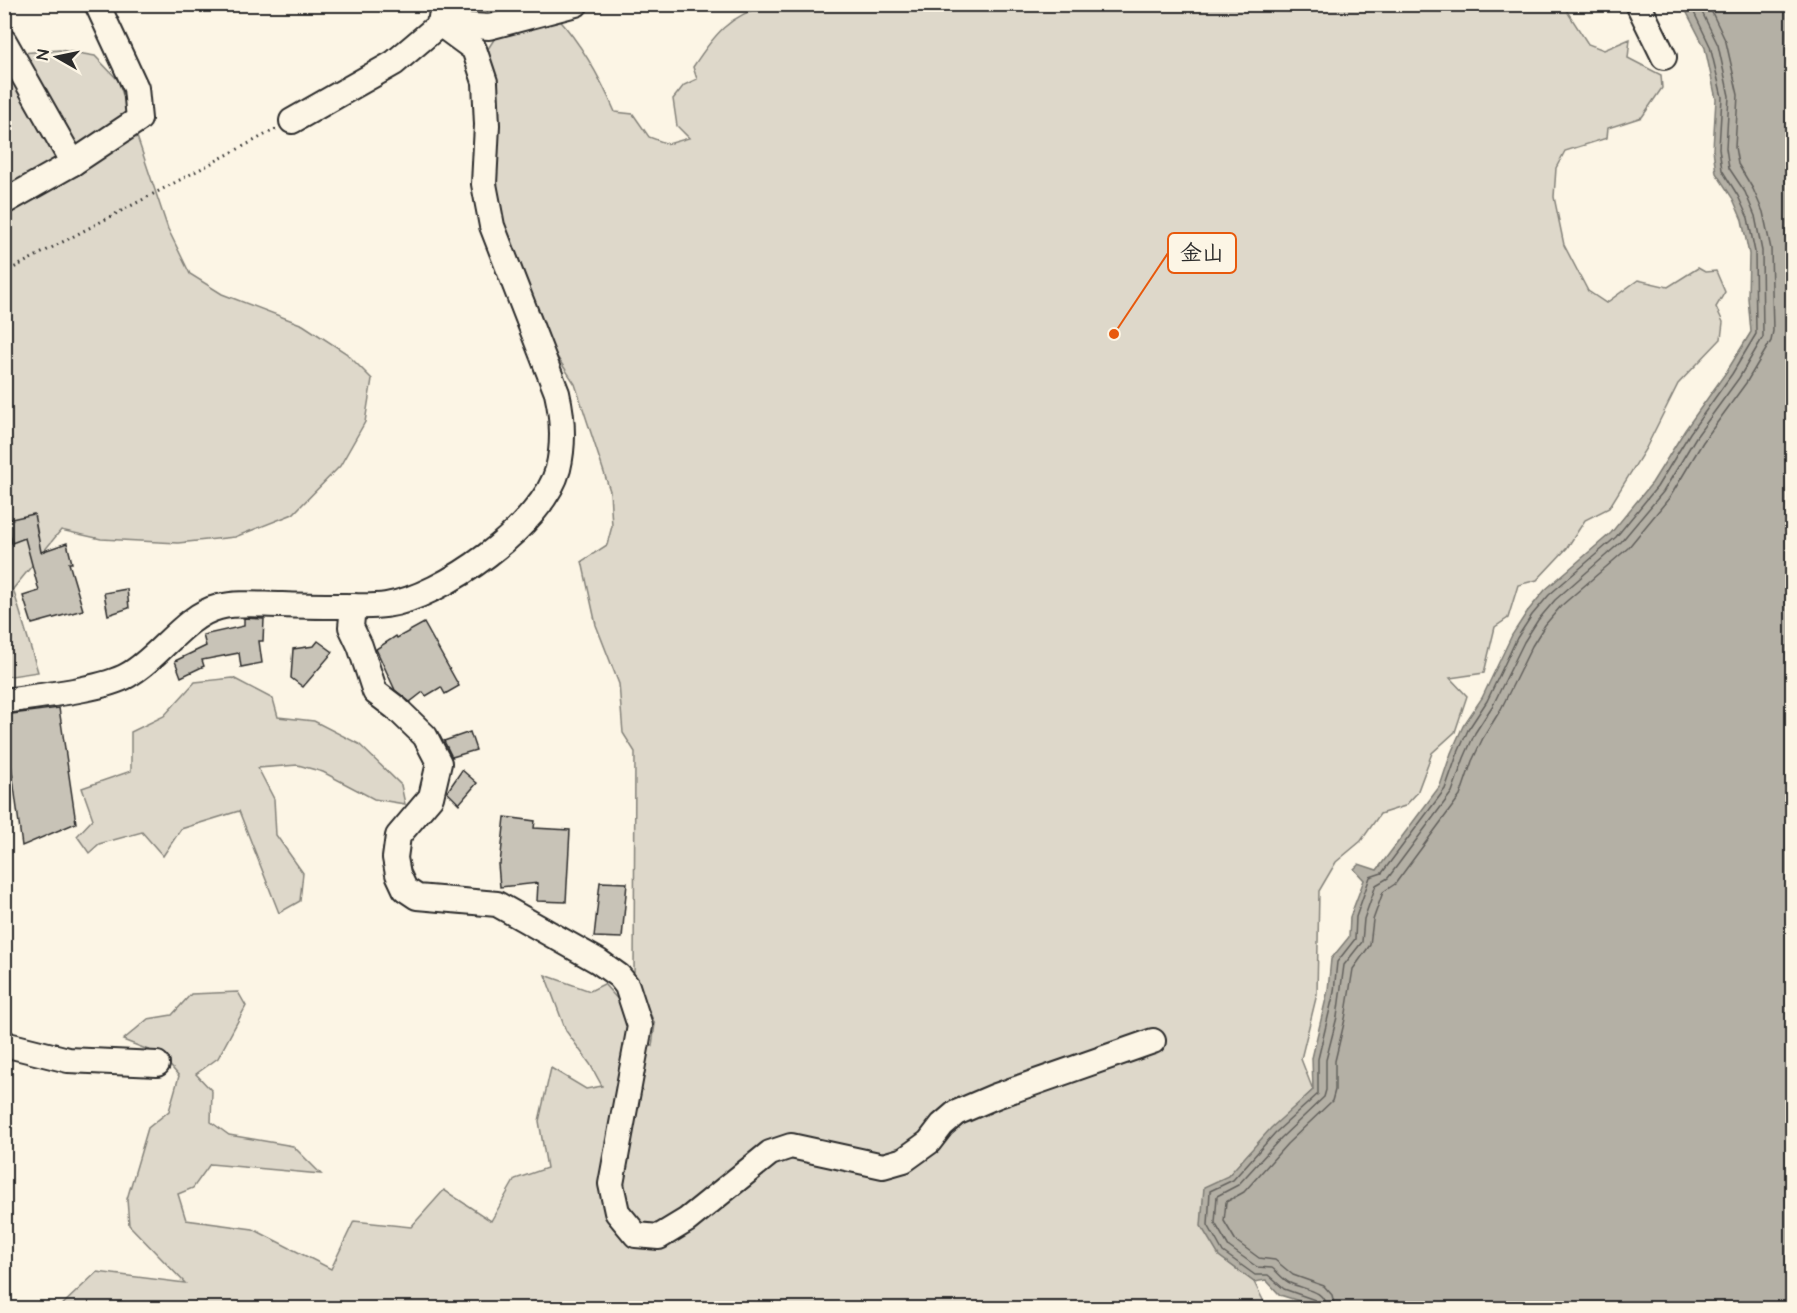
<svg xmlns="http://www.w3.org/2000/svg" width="1797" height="1313" font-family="'Architects Daughter','Klee One',sans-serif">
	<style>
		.green { fill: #ded8ca; stroke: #84827a; stroke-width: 1.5 }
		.water { fill: #b4b0a5; stroke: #7d7b74; stroke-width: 1.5 }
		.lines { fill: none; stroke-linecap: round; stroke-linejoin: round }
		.shore { stroke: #62605c; stroke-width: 1.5 }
		.building { fill: #c8c3b7; stroke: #2b2b2b; stroke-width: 1.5 }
		.minor-casing { stroke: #2b2b2b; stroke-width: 28 }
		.path { stroke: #2b2b2b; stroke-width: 3; stroke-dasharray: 1.5 4.5; stroke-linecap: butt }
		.minor { stroke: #fcf5e5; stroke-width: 24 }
		.leader { fill: none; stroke: #e8590c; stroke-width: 2 }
		.callout-dot { fill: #e8590c; stroke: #fcf5e5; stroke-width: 2 }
		.callout { fill: #fcf5e5; stroke: #e8590c; stroke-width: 2 }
		.callout-label { font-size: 22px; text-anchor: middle; font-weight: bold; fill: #2b2b2b }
	</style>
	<rect width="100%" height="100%" fill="#fcf5e5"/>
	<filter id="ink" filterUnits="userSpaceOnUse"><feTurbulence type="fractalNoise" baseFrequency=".0167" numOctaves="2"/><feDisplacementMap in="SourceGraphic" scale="12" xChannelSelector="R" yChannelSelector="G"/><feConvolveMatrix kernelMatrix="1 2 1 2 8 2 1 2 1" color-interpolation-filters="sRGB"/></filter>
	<g filter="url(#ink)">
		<g class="green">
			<path d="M768 5H1563L1588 44 1604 50 1630 39 1628 58 1661 75 1662 88 1642 117 1608 128 1607 138 1565 151 1556 168 1554 197 1564 245 1588 291 1606 303 1638 280 1668 287 1698 268 1705 272 1716 271 1725 292 1716 307 1723 322 1721 339 1678 384 1646 448 1609 508 1585 520 1567 548 1537 580 1518 585 1508 618 1495 627 1484 673 1450 678 1467 696 1455 732 1432 753 1417 793 1405 806 1380 814 1361 841 1336 862 1319 891 1317 994 1301 1059 1313 1090 1265 1136 1228 1176 1219 1256 1254 1282 1267 1308H59L97 1272 185 1283 129 1225 127 1199 148 1128 169 1111 179 1076 161 1055 123 1040 148 1019 172 1015 191 994 238 992 246 1006 218 1058 196 1074 212 1091 211 1122 229 1135 293 1146 321 1174 210 1164 193 1188 178 1194 186 1220 253 1229 331 1269 354 1221 411 1227 444 1190 491 1221 515 1179 547 1168 539 1121 551 1068 586 1089 602 1086 590 1064 566 1031 545 975 590 991 604 984 621 1003 631 1021 652 1046 655 1024 634 979 635 752 623 733 619 684 596 625 582 561 607 545 612 526 610 491 575 384 548 343 491 247 484 55 502 27 557 17C582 45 600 77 615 112L633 114 649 137 668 144 689 138 677 126 673 99 684 85 697 79 693 67C714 35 729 15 768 5Z"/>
			<path d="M60 50 95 56 118 80 168 229 190 274 222 294 303 325 346 353 372 379 365 422 340 466 293 514 235 537 178 543 101 539 61 530 13 589 38 672 5 677V61L21 53Z"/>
			<path d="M233 678 273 699 278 717 314 721 359 744 401 785 405 804 374 799 323 772 298 765 258 768 274 799 276 835 303 873 300 901 279 913 239 811 181 829 163 856 142 832 99 844 89 853 77 836 93 819 82 788 131 771V732L164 716 195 682Z"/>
		</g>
		<path class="water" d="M1683 5H1792V1308H1312V1305L1280 1295 1266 1280 1254 1282 1219 1256 1201 1226 1204 1187 1228 1176 1271 1128 1313 1090 1312 1058 1328 990 1331 959 1349 937 1350 917 1364 880 1354 869 1359 864 1377 870 1440 786 1451 753 1463 726 1482 698 1512 635 1527 612 1545 590 1611 533 1652 483 1685 430 1727 371 1751 332 1748 298 1749 254 1742 220 1733 199 1716 173 1713 149 1716 99 1705 48Z"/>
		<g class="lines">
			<g class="shore">
				<path d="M1318 1308 1315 1300 1284 1289 1268 1275H1255L1223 1252 1208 1225 1210 1191 1233 1180 1275 1133 1318 1094V1059L1334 992 1337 962 1355 939 1356 917 1370 877 1382 873 1445 789 1457 755 1468 730 1487 701 1517 638 1532 615 1549 595 1616 537 1657 487 1690 433 1732 374 1756 334 1755 252 1748 218 1738 196 1722 170 1719 148 1722 97 1710 46 1690 4"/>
				<path d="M1326 1308C1325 1289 1304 1290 1290 1283 1283 1280 1278 1272 1272 1268L1257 1267 1229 1247 1215 1223 1217 1196 1238 1185 1281 1138 1324 1097 1326 1090V1060L1337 1017 1344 965 1362 942 1364 919 1376 885 1388 878 1452 792 1464 758 1475 733 1493 705 1524 642 1538 620 1555 600 1621 542 1663 492 1696 437 1739 378 1763 337 1762 251 1755 216 1745 192 1729 168 1726 148 1729 96 1718 45 1698 4"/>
				<path d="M1335 1308 1332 1295 1324 1286 1293 1275 1275 1260 1259 1258 1236 1241 1224 1221 1226 1202 1244 1192 1287 1144 1332 1101 1335 1090V1061L1345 1019 1353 969 1370 945 1373 920 1383 892 1395 884 1460 796 1472 761 1483 738 1501 709 1532 646 1545 625 1561 606 1628 548 1670 497 1703 442 1746 383 1771 341 1773 331 1771 249 1763 212 1753 189 1738 164 1735 147 1738 95 1726 42 1708 4"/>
			</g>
		</g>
		<g class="building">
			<path d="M34 514 41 552 67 543 72 563H69L83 610 32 624 23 596 39 591 25 538 12 543 7 520Z"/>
			<path d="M127 589 129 608 108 615 104 593Z"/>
			<path d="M244 618 264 619 263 641H259L262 663 241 667 239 653 202 660 204 666 181 677 175 661 206 646 203 635 244 626Z"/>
			<path d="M424 623 459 686 445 694 441 687 426 696 423 692 410 702 395 690 376 649 396 636 397 638Z"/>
			<path d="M318 641 333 652 303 687 291 678 293 649 314 646Z"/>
			<path d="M59 708 76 823 22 846 11 764 4 765V715Z"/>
			<path d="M470 732 476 750 452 757 444 741Z"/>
			<path d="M462 770 477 783 459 804 447 792Z"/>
			<path d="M505 817 535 821 534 828 570 830 566 902 537 901 538 883 500 887 498 864H500Z"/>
			<path d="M600 882 627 883 622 938 594 937Z"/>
		</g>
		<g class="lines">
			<defs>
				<g id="minor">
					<path d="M1638 4 1664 57"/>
					<path d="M440 24 489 27 576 4"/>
					<path d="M4 41 73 163"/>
					<path d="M292 121 394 63 440 24 443 4"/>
					<path d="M4 202 73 163 139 119 136 88 97 4"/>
					<path d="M353 606 351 627 360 646 375 692 396 708 425 736 439 763 431 797 398 836 395 858 398 874 405 889 417 897 497 904 598 961 619 976 627 986 640 1026 611 1184 617 1212 636 1235 659 1237 687 1220 770 1153 791 1146 883 1166 904 1160 929 1142 942 1125 956 1113 996 1096 1153 1041"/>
					<path d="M4 701C37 696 102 690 128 675 159 658 185 615 219 607 239 602 261 605 282 605 303 606 324 606 345 606 359 606 373 607 386 605 442 597 543 525 558 469 564 444 563 419 557 393L492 226 484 184 487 125 485 82 474 49 440 24"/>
					<path d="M4 1042 8 1045 68 1060 157 1064"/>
				</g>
			</defs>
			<use href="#minor" class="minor-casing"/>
			<path class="path" d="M4 273 276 129"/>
			<use href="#minor" class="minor"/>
		</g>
	</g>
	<path class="leader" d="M1114 334L1168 253"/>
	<circle class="callout-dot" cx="1114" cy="334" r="6"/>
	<rect class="callout" x="1168" y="233" width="68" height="40" rx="6"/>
	<g class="callout-label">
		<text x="1202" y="260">金山</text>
	</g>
	<rect width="1797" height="1313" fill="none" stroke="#fcf5e5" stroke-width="24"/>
	<rect x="12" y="12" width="1773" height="1289" fill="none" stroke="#2b2b2b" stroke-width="2" filter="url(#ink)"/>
	<g transform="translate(57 57) rotate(279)" stroke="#fcf5e5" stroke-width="4.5" paint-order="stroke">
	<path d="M0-4.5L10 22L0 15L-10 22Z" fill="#2b2b2b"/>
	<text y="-9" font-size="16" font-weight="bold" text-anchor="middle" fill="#2b2b2b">N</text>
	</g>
</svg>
